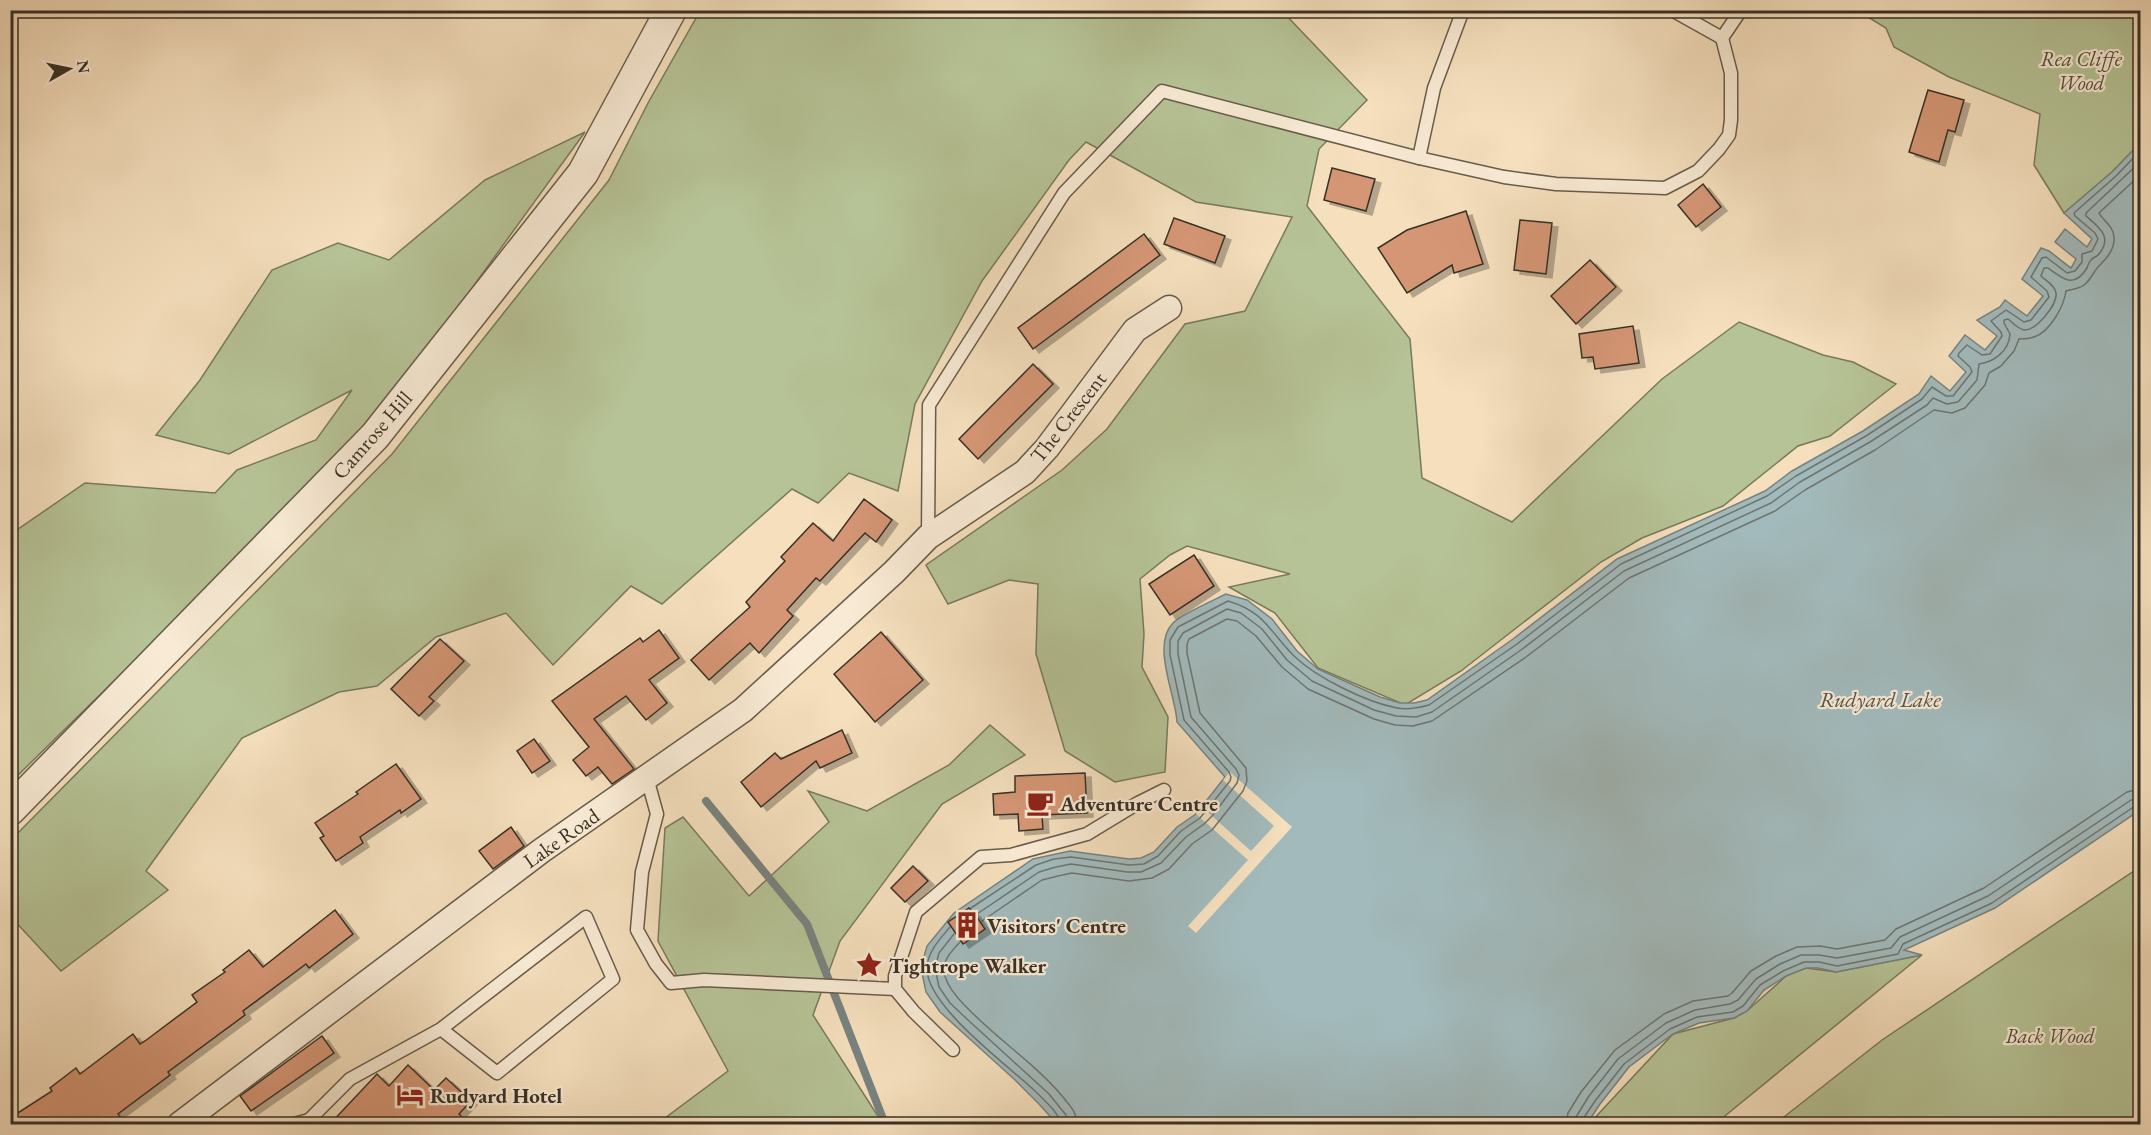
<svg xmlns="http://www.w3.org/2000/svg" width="2151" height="1135" font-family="'EB Garamond',serif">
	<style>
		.green { fill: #b6c396; stroke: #787a5e; stroke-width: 1.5 }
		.water { fill: #a2babc; stroke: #788380; stroke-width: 1.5 }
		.pier { fill: #f5dfbd }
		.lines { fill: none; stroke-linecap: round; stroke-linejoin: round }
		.shore { stroke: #6e7571; stroke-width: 1.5 }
		.stream { stroke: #788380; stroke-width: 8 }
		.building { fill: #d59675; stroke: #393026; stroke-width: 1.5; filter: url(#shadow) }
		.service-casing { stroke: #685c4c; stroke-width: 15 }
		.minor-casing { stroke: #685c4c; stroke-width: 27 }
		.tertiary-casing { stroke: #685c4c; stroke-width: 33 }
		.service { stroke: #f8ead4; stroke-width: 12 }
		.minor { stroke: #f8ead4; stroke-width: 24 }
		.tertiary { stroke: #f8ead4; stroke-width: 30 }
		.labels { text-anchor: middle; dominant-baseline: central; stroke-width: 4.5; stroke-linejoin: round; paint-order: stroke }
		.park-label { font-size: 21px; font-style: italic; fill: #524d3c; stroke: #f8ead4 }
		.street-label { font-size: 21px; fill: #393026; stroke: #f8ead4 }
		.poi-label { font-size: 21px; font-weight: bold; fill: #393026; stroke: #f8ead4; text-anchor: start }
		.water-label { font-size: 22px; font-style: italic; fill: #53524c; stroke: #f8ead4 }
	</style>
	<defs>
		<filter id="shadow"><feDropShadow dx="6" dy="4" stdDeviation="0" flood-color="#0004"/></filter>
	</defs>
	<rect width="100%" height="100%" fill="#f5dfbd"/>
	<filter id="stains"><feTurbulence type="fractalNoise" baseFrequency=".00333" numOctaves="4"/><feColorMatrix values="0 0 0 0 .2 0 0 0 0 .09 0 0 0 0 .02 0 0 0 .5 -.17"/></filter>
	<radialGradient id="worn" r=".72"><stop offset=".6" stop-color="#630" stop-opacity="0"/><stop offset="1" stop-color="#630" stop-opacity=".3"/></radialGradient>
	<g class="green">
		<path d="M700 11H1282L1367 100 1319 149 1307 206 1410 339 1422 478 1512 522 1662 379 1739 322 1823 355 1853 362 1896 384 1830 436 1798 446 1723 506 1642 538 1601 562 1461 671 1405 705 1318 668 1275 613 1229 587 1290 574 1187 546 1170 555 1140 579 1144 634 1142 667 1168 717 1165 772 1115 782 1065 751 1036 654 1038 584 1009 580 948 604 926 565 1062 470 1107 429 1185 324 1245 311 1292 217 1196 202 1086 142 1069 160 982 281 915 404 898 491 849 473 818 503 792 489 662 604 631 586 553 665 506 613 436 637 377 686 339 692 242 738 146 871 168 890 61 971 11 917V840L392 454 609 180 648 103Z"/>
		<path d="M1858 11H2140V143L2112 172 2064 213 2034 165 2040 114 1949 77 1894 47 1886 28Z"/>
		<path d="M585 132 367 433 11 782V534L85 483 215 493 237 470 316 440 352 390 229 454 156 435 200 380 272 270 338 243 389 260 485 180Z"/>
		<path d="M990 725 1025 755 942 804 840 941 813 1015 883 1124H657L728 1071 658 941 665 828 683 817 749 896 829 822 808 791 867 811 949 765Z"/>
		<path d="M2140 867V1124H1775L1882 1040Z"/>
		<path d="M1922 955 1715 1124H1589L1673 1034 1734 1018 1747 1011 1786 976 1806 968 1836 972Z"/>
	</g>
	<path class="water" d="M2140 143V810L1995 908 1904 950 1922 955 1836 972 1818 968H1806L1786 976 1764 990 1747 1011 1734 1018 1699 1023 1673 1034 1658 1045 1629 1067 1600 1104 1587 1124H1057L1039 1104 1014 1079 940 1012 926 992 922 973 921 967 927 946 954 913 1033 859 1070 851 1129 859 1141 858 1154 852 1177 827 1196 814 1225 777 1177 722C1176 696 1151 645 1173 623 1180 615 1214 600 1226 594L1247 600 1272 619 1297 651 1318 669 1380 697 1400 703H1414L1427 700 1513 639 1617 559 1765 491 1792 471 1863 431 1919 394 1931 376 1950 391 1966 372 1949 356 1965 335 1985 350 1997 336 1977 320 2000 307 2005 300 2027 316 2043 296 2022 279 2041 248 2049 251 2071 268 2076 259 2055 242 2065 229 2087 247 2092 239 2064 213 2112 172Z"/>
	<path class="pier" d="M1230 772 1292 827 1196 933 1188 926 1248 860 1196 814 1202 807 1251 851 1274 826 1223 780Z"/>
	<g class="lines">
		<g class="shore">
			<path d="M971 908 1036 865 1054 859 1071 857 1129 865 1144 864 1158 856 1181 831 1200 818 1230 781 1231 777 1229 772 1184 720 1170 655V640L1178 627 1228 601C1265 612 1269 631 1294 656 1317 678 1366 702 1397 708 1408 710 1418 708 1429 705L1517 644 1621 564 1767 496 1796 476 1866 436 1922 399 1932 387 1946 396H1953L1972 372 1970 367 1958 356 1959 353 1967 345 1982 355 1990 354 2002 336 2001 332 1991 321 2006 310 2024 322 2031 320 2049 297 2047 291 2031 277 2042 258 2046 257 2067 273 2075 271 2082 262V254L2092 251 2098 239 2095 233 2075 216 2074 213 2116 176 2140 151"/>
			<path d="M977 914 1039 872 1056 867 1071 864 1127 872H1141L1161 863 1186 837 1204 824 1213 815 1237 783 1239 775 1236 769 1191 717 1178 654V641L1183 633 1227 609 1241 613 1262 629 1287 660 1312 681 1374 710 1396 716 1416 717 1432 712 1521 650 1624 571 1771 503 1800 482 1870 442 1927 405 1933 398 1947 404 1958 402 1977 380 1979 364C1994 362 2009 351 2010 334L2004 323V320L2008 319C2013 323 2018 329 2024 330 2036 331 2058 304 2056 293 2055 285 2046 281 2041 276L2044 268H2048C2063 279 2074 289 2087 268 2088 265 2089 262 2091 260 2093 257 2097 257 2099 254 2113 237 2099 227 2086 216V213L2140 162"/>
			<path d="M982 921 1042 880 1058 876 1072 873 1129 881 1152 878 1169 869 1192 844 1212 830 1243 791 1247 781 1246 768 1200 713 1187 653V644L1189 639 1227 619 1237 621 1256 636 1282 667 1308 689 1374 719 1395 725 1413 726 1432 721 1526 657 1629 578 1775 511 1805 490 1875 450 1934 410 1952 413 1965 408 1985 385 1989 373 2001 366 2014 351 2019 339C2024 339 2029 339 2034 337 2050 332 2064 306 2066 291 2072 289 2079 289 2084 285 2091 280 2093 272 2099 266 2107 258 2115 249 2114 237 2113 225 2103 221 2099 213L2140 175"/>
			<path d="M950 927C940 939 929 950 927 966 923 1004 1009 1066 1036 1092 1044 1100 1059 1113 1061 1124"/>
			<path d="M954 934 939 953 935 968 939 987 950 1003 968 1020 1049 1094 1066 1115 1068 1124"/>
			<path d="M960 942C953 950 944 958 944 969 944 980 951 990 958 998 989 1034 1032 1060 1063 1097 1070 1106 1077 1112 1077 1124"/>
			<path d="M1566 1124 1568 1113 1581 1092 1615 1050 1664 1014 1693 1001 1728 996 1732 993 1751 971 1776 956 1797 947 1820 946 1837 949 1885 940 1896 929 1984 888 2127 792 2140 789"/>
			<path d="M1575 1124 1576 1117 1589 1096 1618 1059 1666 1023 1695 1010 1730 1004 1738 1000 1756 979 1780 964 1801 955H1819L1837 958 1891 948 1900 937 1988 896 2131 800 2140 798"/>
			<path d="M1583 1124V1119L1595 1101 1624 1064 1670 1029 1697 1017 1733 1012 1743 1006 1760 985 1783 971 1804 962H1819L1837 966 1898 954 1903 944 1992 903 2135 806 2140 805"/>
		</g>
		<path class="stream" d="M706 801 807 924 885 1124"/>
	</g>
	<g class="building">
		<path d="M1928 90 1964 100 1955 132 1948 130 1939 162 1909 152Z"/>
		<path d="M1332 168 1375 179 1366 211 1324 200Z"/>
		<path d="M1703 184 1721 207 1696 227 1678 205Z"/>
		<path d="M1466 211 1483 264 1454 273 1452 265 1407 293 1378 248 1407 230Z"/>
		<path d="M1174 218 1225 236 1215 263 1164 244Z"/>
		<path d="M1520 220 1552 223 1546 274 1514 270Z"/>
		<path d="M1144 234 1160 255 1033 349 1018 328Z"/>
		<path d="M1590 260 1616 287 1576 324 1551 296Z"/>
		<path d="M1633 326 1639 363 1595 369 1593 357 1582 358 1579 334Z"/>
		<path d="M1033 364 1053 384 978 459 959 439Z"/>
		<path d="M864 499 892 520 876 542 865 533 820 581 816 578 787 610 793 616 759 653 750 643 709 680 691 660 750 607 746 602 785 561 781 557 813 523 833 541Z"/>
		<path d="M1194 555 1214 586 1170 615 1149 584Z"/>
		<path d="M659 630 679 658 649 680 667 703 646 720 626 696 594 719 634 769 612 784 598 767 586 776 573 760 589 747 552 701 640 638 643 642Z"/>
		<path d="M881 632 923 680 875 722 834 674Z"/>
		<path d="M440 639 464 661 429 697 434 701 419 716 391 689Z"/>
		<path d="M842 730 852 753 820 768 816 761 761 807 741 782 775 753 781 759Z"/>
		<path d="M534 739 550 761 532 773 517 751Z"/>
		<path d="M396 764 421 799 401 813 400 810 360 837 363 843 336 861 320 838 324 836 315 823 358 794 356 792Z"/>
		<path d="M1085 773 1087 813 1042 815 1043 829 1019 831 1018 814 994 815 993 794 1015 792V776Z"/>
		<path d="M511 827 524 846 493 869 479 851Z"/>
		<path d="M913 866 928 881 905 902 891 888Z"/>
		<path d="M969 908 975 914 985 929 963 944 948 922Z"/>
		<path d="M335 910 353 934 309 968 306 964 243 1011 245 1015 168 1072 170 1075 118 1114 126 1125H10V1118L52 1091 50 1088 76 1068 80 1074 133 1034 140 1044 145 1041 197 1002 192 995 225 972 223 970 249 950 263 967Z"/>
		<path d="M322 1036 334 1053 251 1111 240 1096Z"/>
		<path d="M408 1065 434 1090 446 1078 471 1101 459 1114 470 1125H329L377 1074 389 1086Z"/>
	</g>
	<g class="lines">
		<defs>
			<g id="service">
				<path d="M1722 38 1741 10"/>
				<path d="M1419 158 1434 88 1463 10"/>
				<path d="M928 537 929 405 1064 193 1162 91 1419 158 1504 177 1556 184 1665 188 1698 171 1719 149 1729 135 1731 120V73L1722 38 1672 10"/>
				<path d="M647 778 657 814 642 872 637 930 656 964 671 983 704 980 895 989"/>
				<path d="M953 1050 914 1012 895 989V976L916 912 981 857 1011 855 1087 834 1138 803 1164 790"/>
				<path d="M294 1124 309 1120"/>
				<path d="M315 1124 309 1120 350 1079 441 1029 586 917 613 979 497 1073 441 1029"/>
			</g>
			<path id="minor" d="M180 1124 541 851 743 710 894 572 928 537 1025 472 1047 448 1135 330 1169 308"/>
			<path id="tertiary" d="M10 810 375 436 583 173 671 10"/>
		</defs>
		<use href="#service" class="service-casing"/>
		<use href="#minor" class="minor-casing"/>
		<use href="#tertiary" class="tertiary-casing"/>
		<use href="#service" class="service"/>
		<use href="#minor" class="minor"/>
		<use href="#tertiary" class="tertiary"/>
	</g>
	<defs>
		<symbol id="cafe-bare" viewBox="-9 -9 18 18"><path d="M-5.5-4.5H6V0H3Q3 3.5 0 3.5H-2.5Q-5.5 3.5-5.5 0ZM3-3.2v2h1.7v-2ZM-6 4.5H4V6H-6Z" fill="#8f2418" stroke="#f8ead4" stroke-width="2.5" paint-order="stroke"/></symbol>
		<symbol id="building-bare" viewBox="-9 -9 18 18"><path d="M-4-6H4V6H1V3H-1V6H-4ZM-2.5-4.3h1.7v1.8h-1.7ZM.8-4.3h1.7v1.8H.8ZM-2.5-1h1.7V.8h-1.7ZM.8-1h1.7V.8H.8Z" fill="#8f2418" stroke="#f8ead4" stroke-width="2.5" paint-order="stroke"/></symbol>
		<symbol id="sight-bare" viewBox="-9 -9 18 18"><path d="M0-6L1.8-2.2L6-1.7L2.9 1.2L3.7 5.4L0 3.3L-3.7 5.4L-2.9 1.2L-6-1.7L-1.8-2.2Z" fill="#8f2418" stroke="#f8ead4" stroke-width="2.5" paint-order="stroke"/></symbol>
		<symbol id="hotel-bare" viewBox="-9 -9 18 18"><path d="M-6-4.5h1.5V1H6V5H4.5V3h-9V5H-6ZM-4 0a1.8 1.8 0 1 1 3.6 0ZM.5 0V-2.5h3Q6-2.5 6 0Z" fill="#8f2418" stroke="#f8ead4" stroke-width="2.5" paint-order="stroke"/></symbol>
	</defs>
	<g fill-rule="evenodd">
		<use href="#cafe-bare" x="1021" y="784" width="38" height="38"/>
		<use href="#building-bare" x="948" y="906" width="38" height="38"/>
		<use href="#sight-bare" x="850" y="946" width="38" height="38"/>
		<use href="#hotel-bare" x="391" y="1076" width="38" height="38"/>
	</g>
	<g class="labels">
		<g class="park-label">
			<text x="2081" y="58">Rea Cliffe<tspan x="2081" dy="24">Wood</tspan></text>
			<text x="2050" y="1035">Back Wood</text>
		</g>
		<g class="street-label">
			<text transform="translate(1068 417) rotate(-52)">The Crescent</text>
			<text transform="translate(372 435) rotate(-49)">Camrose Hill</text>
			<text transform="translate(561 838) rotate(-35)">Lake Road</text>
		</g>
		<g class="poi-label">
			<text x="1060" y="803">Adventure Centre</text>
			<text x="987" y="925">Visitors' Centre</text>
			<text x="889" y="965">Tightrope Walker</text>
			<text x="430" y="1095">Rudyard Hotel</text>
		</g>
		<g class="water-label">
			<text x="1880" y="699">Rudyard Lake</text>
		</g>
	</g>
	<rect width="2151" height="1135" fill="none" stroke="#f5dfbd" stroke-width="36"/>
	<rect x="12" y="12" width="2127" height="1111" fill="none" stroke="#393026" stroke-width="3"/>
	<rect x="18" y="18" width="2115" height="1099" fill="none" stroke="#393026" stroke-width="1.5"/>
	<g transform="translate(69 69) rotate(81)" stroke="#f8ead4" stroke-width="4.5" paint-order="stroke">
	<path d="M0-4.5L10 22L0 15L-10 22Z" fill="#393026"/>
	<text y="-9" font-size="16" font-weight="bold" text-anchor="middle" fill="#393026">N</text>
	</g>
	<rect width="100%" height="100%" filter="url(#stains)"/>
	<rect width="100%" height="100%" fill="url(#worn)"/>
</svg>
